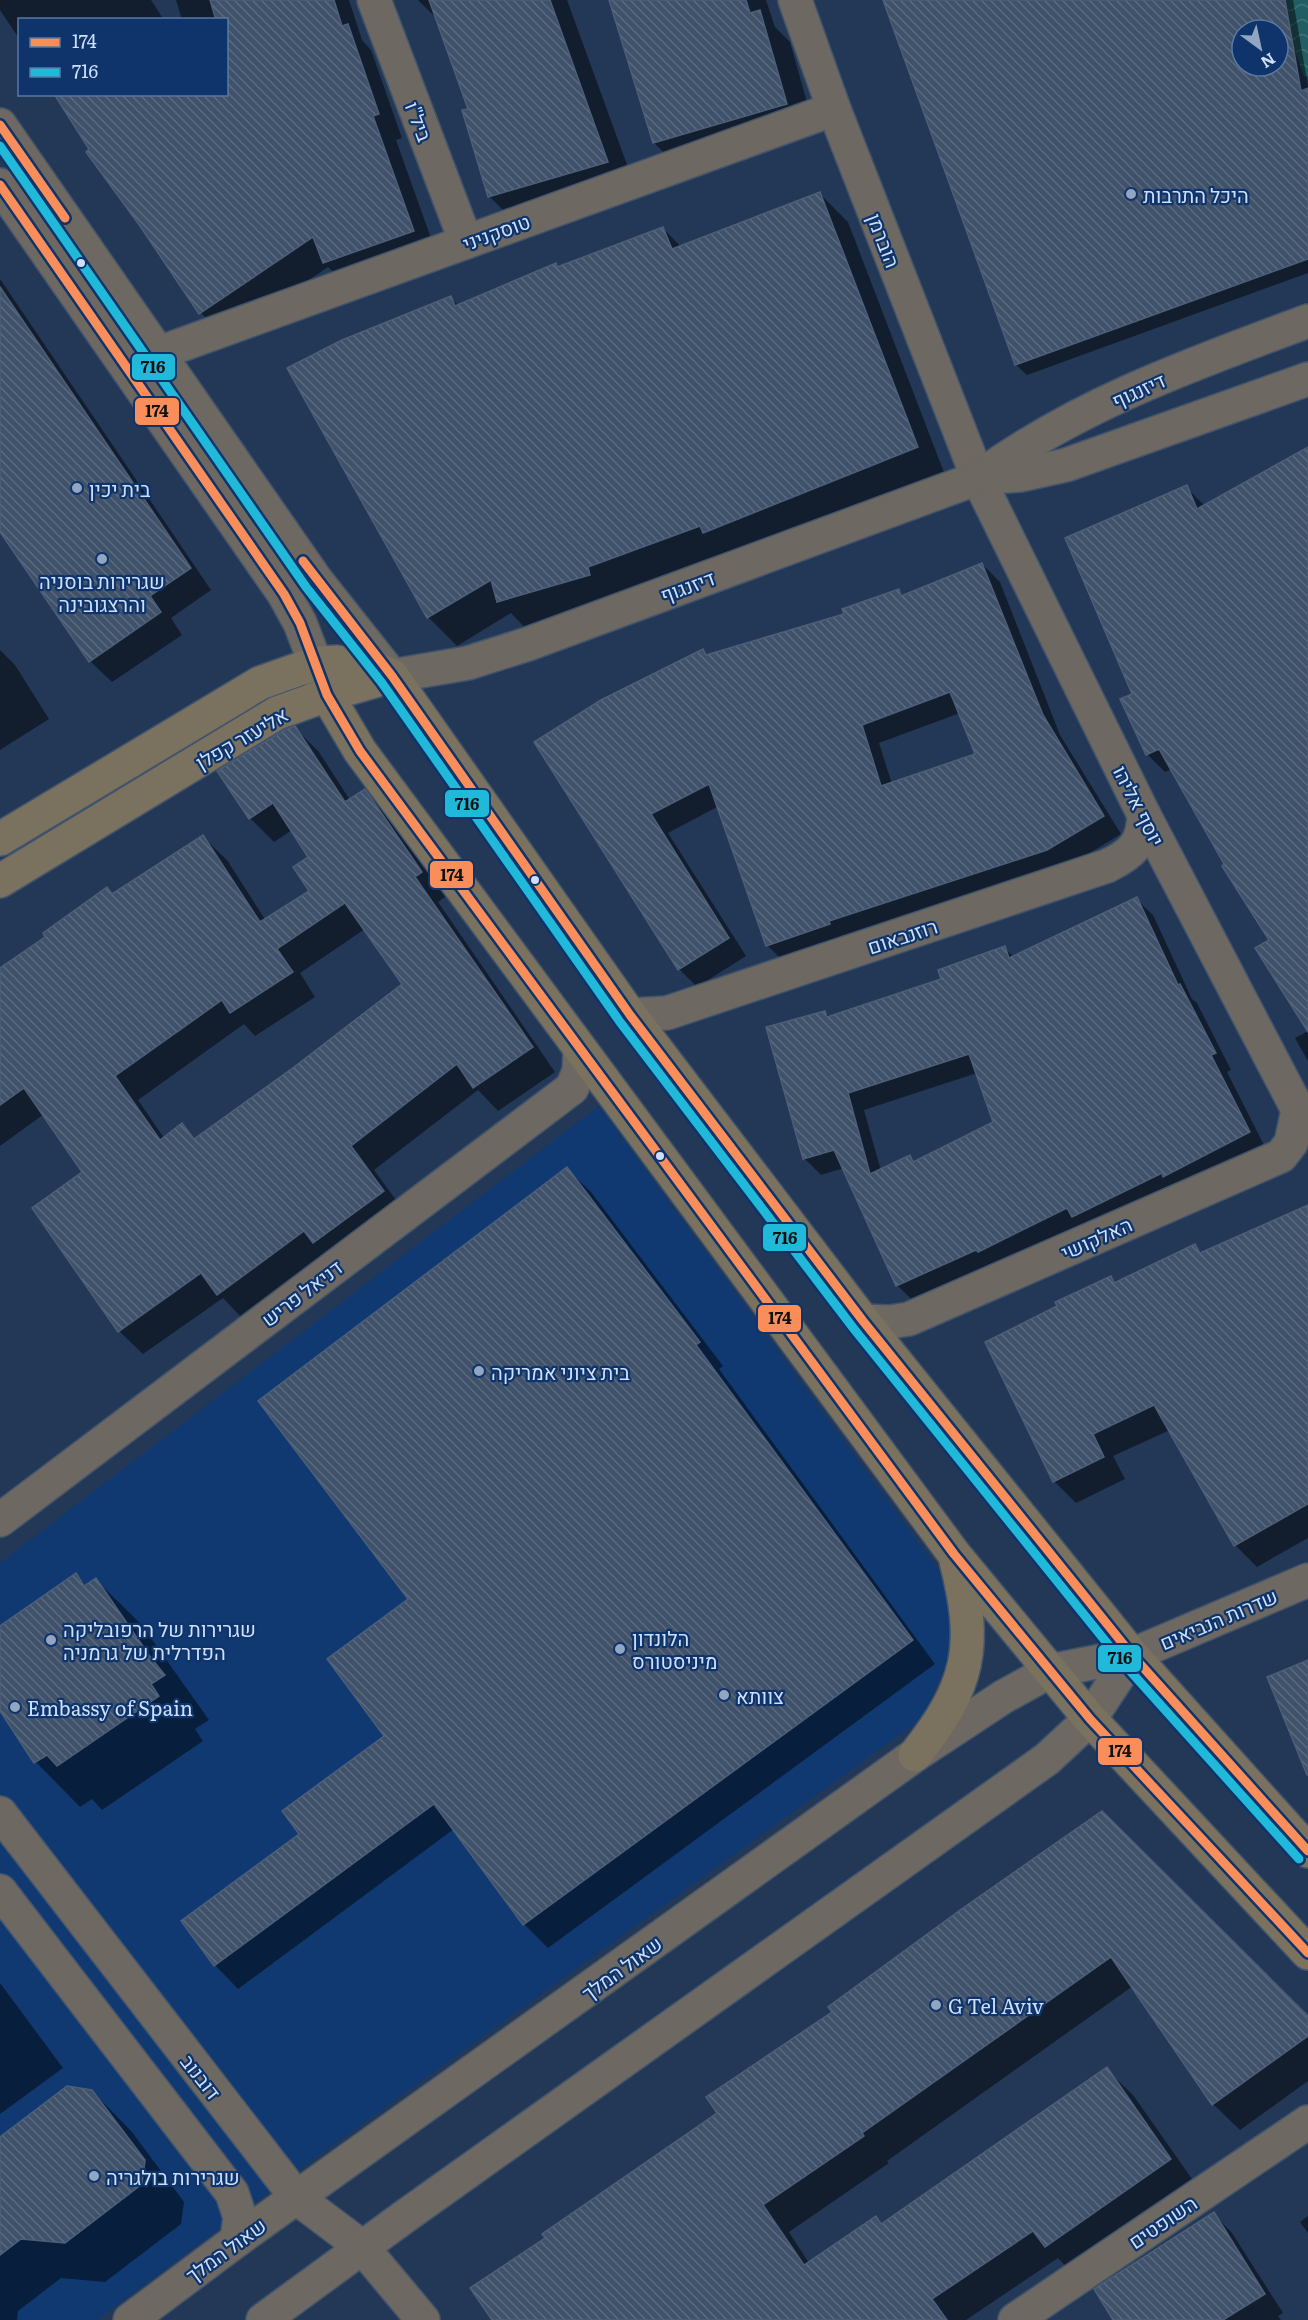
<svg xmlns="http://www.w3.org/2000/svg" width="1308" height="2320" font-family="Literata,Heebo,serif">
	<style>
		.built { fill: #103972 }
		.water { fill: url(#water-waves) }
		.shadow { fill: #0007; fill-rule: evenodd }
		.building { fill: url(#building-back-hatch); stroke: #4d5e78; stroke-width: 1.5; fill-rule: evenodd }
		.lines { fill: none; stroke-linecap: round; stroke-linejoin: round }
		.minor-casing { stroke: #42546c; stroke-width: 36 }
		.major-casing { stroke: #42546c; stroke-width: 36 }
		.minor { stroke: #6d6861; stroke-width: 33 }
		.major { stroke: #7a715f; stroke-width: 33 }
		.bus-1-casing { stroke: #0e346b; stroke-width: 14 }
		.bus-2-casing { stroke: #0e346b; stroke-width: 14 }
		.bus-1 { stroke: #fa8e5a; stroke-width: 9 }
		.bus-2 { stroke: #20b9da; stroke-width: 9 }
		.poi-dot { fill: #92a5c1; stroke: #0e346b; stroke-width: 2 }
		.bus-dot { fill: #cddffa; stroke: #0e346b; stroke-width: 2 }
		.labels { text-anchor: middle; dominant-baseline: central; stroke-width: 4.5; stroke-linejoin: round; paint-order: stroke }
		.street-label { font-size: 20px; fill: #cddffa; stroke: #0e346b }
		.poi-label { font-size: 20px; fill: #cddffa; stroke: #0e346b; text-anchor: start }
		.line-badge { stroke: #0e346b; stroke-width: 2 }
		.pale-badge-label { font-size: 16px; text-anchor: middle; font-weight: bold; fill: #111 }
	</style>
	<defs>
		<pattern id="water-waves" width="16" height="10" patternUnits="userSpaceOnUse" patternTransform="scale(1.5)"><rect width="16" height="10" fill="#215d62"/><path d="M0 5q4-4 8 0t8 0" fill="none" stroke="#407479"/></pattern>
		<pattern id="building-back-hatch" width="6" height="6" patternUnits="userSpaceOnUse" patternTransform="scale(1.5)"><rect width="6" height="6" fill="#40516a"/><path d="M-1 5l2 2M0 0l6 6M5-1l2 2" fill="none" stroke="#5a6a80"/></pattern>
	</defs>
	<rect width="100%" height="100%" fill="#233856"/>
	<path class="built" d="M599 1106 945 1579 953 1647 923 1718 315 2158 97 2320H0V1563Z"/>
	<path class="water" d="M1277 0H1308V76L1304 77Z"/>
	<g class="shadow">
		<path d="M0 0H151L164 20H20V40L0 10Z"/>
		<path d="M176 0H349L362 40 371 50 402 138 396 140 437 255 348 286 328 267 225 337 201 313 141 225 226 94V20H182Z"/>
		<path d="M418 0H567L637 192 519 226 489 196 470 110 437 19Z"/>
		<path d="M610 0H766L775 27 790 42 816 134 685 173 654 143Z"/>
		<path d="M885 0H1293L1308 86V273L1027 375 1016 365ZM1242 30H1278V66H1242Z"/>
		<path d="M819 193 848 222 945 475 527 630 511 613 457 646 428 617 451 298 459 306 555 265 558 268 663 228 681 247Z"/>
		<path d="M0 279 211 590 171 618 182 635 112 682 90 661 0 528Z"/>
		<path d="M1308 448V1029L1272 940 1172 769 1165 772 1147 754 1134 695 1186 487 1205 506Z"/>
		<path d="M982 564 1000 582 1060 735 1121 834 1065 868 785 963 767 945 719 806 668 833 746 956 697 987 679 969 537 743 703 650 708 656 846 615 898 591 904 597ZM960 713 977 755 892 784 879 743Z"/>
		<path d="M0 650 15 665 49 719 0 750Z"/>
		<path d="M295 728 319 752 350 800 364 791 388 814 445 897 438 902 555 1072 498 1111 478 1090 374 1170 407 1215 242 1318 223 1298 143 1354 119 1331 84 1173 44 1114 0 1146V970L203 837 227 860 266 921 311 891 310 858 292 830 274 842 250 818 219 772ZM365 929 404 984 295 1068 196 1140 181 1125 164 1138 138 1100 244 1024 255 1036 315 997 300 973Z"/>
		<path d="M1136 899 1153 915 1192 999 1197 1003 1231 1070 1227 1072 1266 1149 914 1302 897 1285 844 1168 821 1175 804 1158 825 1012 830 1017 943 980 1004 948 1014 957ZM977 1073 995 1123 915 1163 910 1157 881 1171 864 1110Z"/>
		<path d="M1308 1031V1061L1295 1038Z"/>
		<path d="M567 1169 591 1192 723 1366 719 1369 935 1664 548 1948 524 1924 454 1829 238 1989 215 1965 301 1834 386 1736 410 1600Z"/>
		<path d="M1308 1209V1538L1257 1567 1235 1545 1170 1430 1113 1456 1125 1479 1076 1503 1054 1481 1059 1307 1111 1278 1116 1284 1195 1246 1203 1254Z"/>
		<path d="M75 1575 86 1586 96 1580 141 1624 209 1720 195 1729 203 1741 102 1810 92 1799 80 1807 36 1762 0 1710V1628Z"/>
		<path d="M1102 1813 1308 2019V2081L1240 2130 1213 2104 1133 1986 887 2161 889 2163 789 2232 809 2263 876 2218 882 2225 1106 2069 1133 2095 1197 2186 1072 2273 1058 2258 966 2320H494L547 2238 719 2114 834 2012Z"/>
		<path d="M0 1983 63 2068 0 2114Z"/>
		<path d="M92 2091 132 2132 184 2202 181 2224 105 2282 61 2278 18 2311 17 2320H0V2139Z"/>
		<path d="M1214 2214 1232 2233 1283 2313 1278 2316 1281 2320H1115Z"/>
		<path d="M1308 2216V2233L1300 2222Z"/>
	</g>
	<g class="building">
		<path d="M210 0H334L342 26 348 24 379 114 373 116 414 231 323 263 313 237 199 314 140 226 86 152 89 149 54 94H226V20H216Z"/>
		<path d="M429 0H550L608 162 488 197 462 110 468 109Z"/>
		<path d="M609 0H746L750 13 760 10 787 104 653 143Z"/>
		<path d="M883 0H1285L1301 91 1308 88V259L1015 365ZM1242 30H1278V66H1242Z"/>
		<path d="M820 192 918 447 703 533 700 526 588 567 590 575 497 602 491 580 427 618 287 368 342 340 451 296 455 306 556 263 557 267 663 227 672 249Z"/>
		<path d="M0 287 191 568 150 596 161 612 89 662 0 532Z"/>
		<path d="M1308 447V1032L1255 948 1269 940 1222 866 1224 864 1159 749 1146 755 1120 699 1132 694 1065 538 1187 485 1197 509Z"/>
		<path d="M982 563 1043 715 1104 816 1047 850 829 921 830 924 766 946 709 784 651 814 729 938 678 970 534 742 601 700 703 649 706 655 844 614 842 609 899 589 901 596ZM950 692 975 754 881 786 862 725Z"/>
		<path d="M295 726 345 802 365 789 422 872 415 877 533 1047 473 1088 457 1064 351 1146 384 1191 313 1243 304 1231 217 1295 201 1273 118 1332 32 1208 82 1172 24 1088 0 1105V968L45 937 43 933 107 887 112 894 203 835 260 922 309 891 293 867 308 857 273 803 249 819 217 771 285 730ZM345 903 402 984 294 1067 194 1139 182 1123 160 1140 115 1076 222 1000 230 1013 293 972 277 949Z"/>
		<path d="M1137 897 1178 985 1180 984 1216 1053 1211 1055 1250 1132 1163 1177 1162 1173 1072 1217 1067 1208 978 1252 976 1250 896 1286 834 1150 803 1159 766 1027 825 1011 827 1017 941 979 938 970 1005 946 1009 958ZM969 1054 993 1122 913 1162 910 1155 870 1174 848 1093Z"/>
		<path d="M567 1167 700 1342 696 1345 913 1640 523 1925 434 1804 214 1966 181 1921 299 1834 282 1811 384 1736 327 1659 408 1599 258 1401Z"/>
		<path d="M1308 1205V1504L1234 1546 1154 1405 1093 1434 1104 1457 1053 1482 985 1342 1057 1306 1055 1302 1111 1276 1114 1283 1195 1244 1200 1253Z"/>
		<path d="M76 1573 84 1586 96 1578 151 1658 165 1675 151 1684 159 1696 57 1766 47 1755 34 1763 0 1711V1626Z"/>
		<path d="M1308 1660V1774L1307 1775 1267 1677Z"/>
		<path d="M1102 1811 1308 2016V2036L1212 2105 1111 1957 862 2133 864 2136 763 2205 804 2265 876 2216 881 2224 1107 2067 1171 2159 1045 2247 1033 2231 932 2299 947 2320H492L470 2288 545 2238 542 2234 717 2113 706 2097 832 2012 828 2007 960 1910Z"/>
		<path d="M67 2086 92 2090 145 2160 142 2184 65 2243 21 2239 0 2255V2137Z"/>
		<path d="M1214 2212 1265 2294 1223 2320H1113L1094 2289Z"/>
	</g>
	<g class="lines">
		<defs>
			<g id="minor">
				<path d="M374 0 466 242"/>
				<path d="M795 0 834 109 978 478 1144 815 1308 1129"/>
				<path d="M0 125 316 580 392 676 468 663 528 644 978 478C1076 405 1195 363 1308 321"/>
				<path d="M0 185 284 594 300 623 325 688"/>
				<path d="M159 353 834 109"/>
				<path d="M978 478 1021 475 1066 465 1308 379"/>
				<path d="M630 1015 667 1013 1107 866C1132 854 1143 844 1144 815"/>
				<path d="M863 1321 890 1322 909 1319 1281 1156 1291 1143 1298 1110"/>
				<path d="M0 1520 572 1088 579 1071 580 1050"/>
				<path d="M0 1813 297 2198 362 2247 423 2320"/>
				<path d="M0 1891 232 2193 240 2217 237 2240"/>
				<path d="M130 2320 237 2240 915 1755 1003 1697 1050 1671 1132 1655 1308 1580"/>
				<path d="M263 2320 404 2217 1047 1759 1090 1719 1132 1655"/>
				<path d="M1015 2320 1308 2122"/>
			</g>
			<g id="major">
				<path d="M392 676 630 1015 863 1321 1132 1655 1308 1851"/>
				<path d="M327 695 360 751 954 1554 1090 1719 1308 1953"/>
				<path d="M0 839 260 683 316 663 337 662 371 667 392 676"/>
				<path d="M0 881 277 713 327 695 392 676"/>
				<path d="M915 1755C970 1686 978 1646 956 1561"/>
			</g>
		</defs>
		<use href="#minor" class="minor-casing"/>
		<use href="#major" class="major-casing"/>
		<use href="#minor" class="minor"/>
		<use href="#major" class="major"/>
		<defs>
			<g id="bus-1">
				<path d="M0 125 65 218"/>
				<path d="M0 185 284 594 300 623 327 695 360 751 954 1554 1090 1719 1308 1953"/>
				<path d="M303 561 392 676 630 1015 863 1321 1132 1655 1308 1851"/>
			</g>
			<path id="bus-2" d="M0 146 306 587 382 683 620 1022 854 1329 1123 1663 1299 1859"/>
		</defs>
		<use href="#bus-1" class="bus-1-casing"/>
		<use href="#bus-2" class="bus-2-casing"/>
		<use href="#bus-1" class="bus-1"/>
		<use href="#bus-2" class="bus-2"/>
	</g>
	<g class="poi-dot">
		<circle cx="1131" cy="194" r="6"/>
		<circle cx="77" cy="488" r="6"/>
		<circle cx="102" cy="559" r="6"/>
		<circle cx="479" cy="1371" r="6"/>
		<circle cx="51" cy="1640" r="6"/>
		<circle cx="620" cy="1649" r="6"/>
		<circle cx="724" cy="1695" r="6"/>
		<circle cx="15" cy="1707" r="6"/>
		<circle cx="936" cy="2005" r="6"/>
		<circle cx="94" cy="2176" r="6"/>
	</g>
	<g class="bus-dot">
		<circle cx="81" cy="263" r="5"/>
		<circle cx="535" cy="880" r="5"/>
		<circle cx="660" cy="1156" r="5"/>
	</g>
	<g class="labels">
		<g class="street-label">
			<text transform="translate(420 121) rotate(69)">ביל"ו</text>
			<text transform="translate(496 231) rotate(-20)">טוסקניני</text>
			<text transform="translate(885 240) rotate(69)">הוברמן</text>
			<text transform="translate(1138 389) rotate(-24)">דיזנגוף</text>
			<text transform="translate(687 585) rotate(-20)">דיזנגוף</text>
			<text transform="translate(241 737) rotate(-30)">אליעזר קפלן</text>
			<text transform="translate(1140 805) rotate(63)">יוסף אליהו</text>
			<text transform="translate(902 935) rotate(-18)">רוזנבאום</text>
			<text transform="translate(1096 1237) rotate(-24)">האלקושי</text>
			<text transform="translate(301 1292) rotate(-37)">דניאל פריש</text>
			<text transform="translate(1218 1618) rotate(-23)">שדרות הנביאים</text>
			<text transform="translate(621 1967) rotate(-36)">שאול המלך</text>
			<text transform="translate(202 2076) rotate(52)">דובנוב</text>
			<text transform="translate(1162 2221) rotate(-34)">השופטים</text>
			<text transform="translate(225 2249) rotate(-36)">שאול המלך</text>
		</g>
		<g class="poi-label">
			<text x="1143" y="194">היכל התרבות</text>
			<text x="89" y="488">בית יכין</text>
			<text x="102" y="580" text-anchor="middle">שגרירות בוסניה<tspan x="102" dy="23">והרצגובינה</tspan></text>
			<text x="491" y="1371">בית ציוני אמריקה</text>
			<text x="63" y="1628">שגרירות של הרפובליקה<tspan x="63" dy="23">הפדרלית של גרמניה</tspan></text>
			<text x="632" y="1637">הלונדון<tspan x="632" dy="23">מיניסטורס</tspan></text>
			<text x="736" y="1695">צוותא</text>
			<text x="27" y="1707">Embassy of Spain</text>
			<text x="948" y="2005">G Tel Aviv</text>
			<text x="106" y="2176">שגרירות בולגריה</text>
		</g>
	</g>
	<g class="line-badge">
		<rect x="131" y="353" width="45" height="28" rx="6" fill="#20b9da"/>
		<rect x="134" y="397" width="46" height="29" rx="6" fill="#fa8e5a"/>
		<rect x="444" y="789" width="46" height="29" rx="6" fill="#20b9da"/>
		<rect x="429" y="860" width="45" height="29" rx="6" fill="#fa8e5a"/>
		<rect x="762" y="1223" width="45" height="29" rx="6" fill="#20b9da"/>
		<rect x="757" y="1304" width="45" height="29" rx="6" fill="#fa8e5a"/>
		<rect x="1097" y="1644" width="45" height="29" rx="6" fill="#20b9da"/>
		<rect x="1097" y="1737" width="46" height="29" rx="6" fill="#fa8e5a"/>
	</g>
	<g class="pale-badge-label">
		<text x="153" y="373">716</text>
		<text x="157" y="417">174</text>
		<text x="467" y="810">716</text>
		<text x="452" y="881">174</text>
		<text x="785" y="1244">716</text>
		<text x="780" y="1324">174</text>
		<text x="1120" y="1664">716</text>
		<text x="1120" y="1757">174</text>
	</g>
	<rect x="18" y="18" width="210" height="78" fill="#0e346b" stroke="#5a78a4" stroke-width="1.5"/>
	<rect x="30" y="38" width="30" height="9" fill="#fa8e5a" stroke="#5a78a4" stroke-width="1.5"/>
	<text x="72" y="48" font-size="18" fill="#cddffa">174</text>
	<rect x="30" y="68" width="30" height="9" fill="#20b9da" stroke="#5a78a4" stroke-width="1.5"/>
	<text x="72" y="78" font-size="18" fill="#cddffa">716</text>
	<g transform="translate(1260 48) rotate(147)"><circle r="28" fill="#0e346b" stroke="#5a78a4" stroke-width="1.5"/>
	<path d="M0-4.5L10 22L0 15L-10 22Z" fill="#92a5c1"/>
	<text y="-9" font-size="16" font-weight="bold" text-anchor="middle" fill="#cddffa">N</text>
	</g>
</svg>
